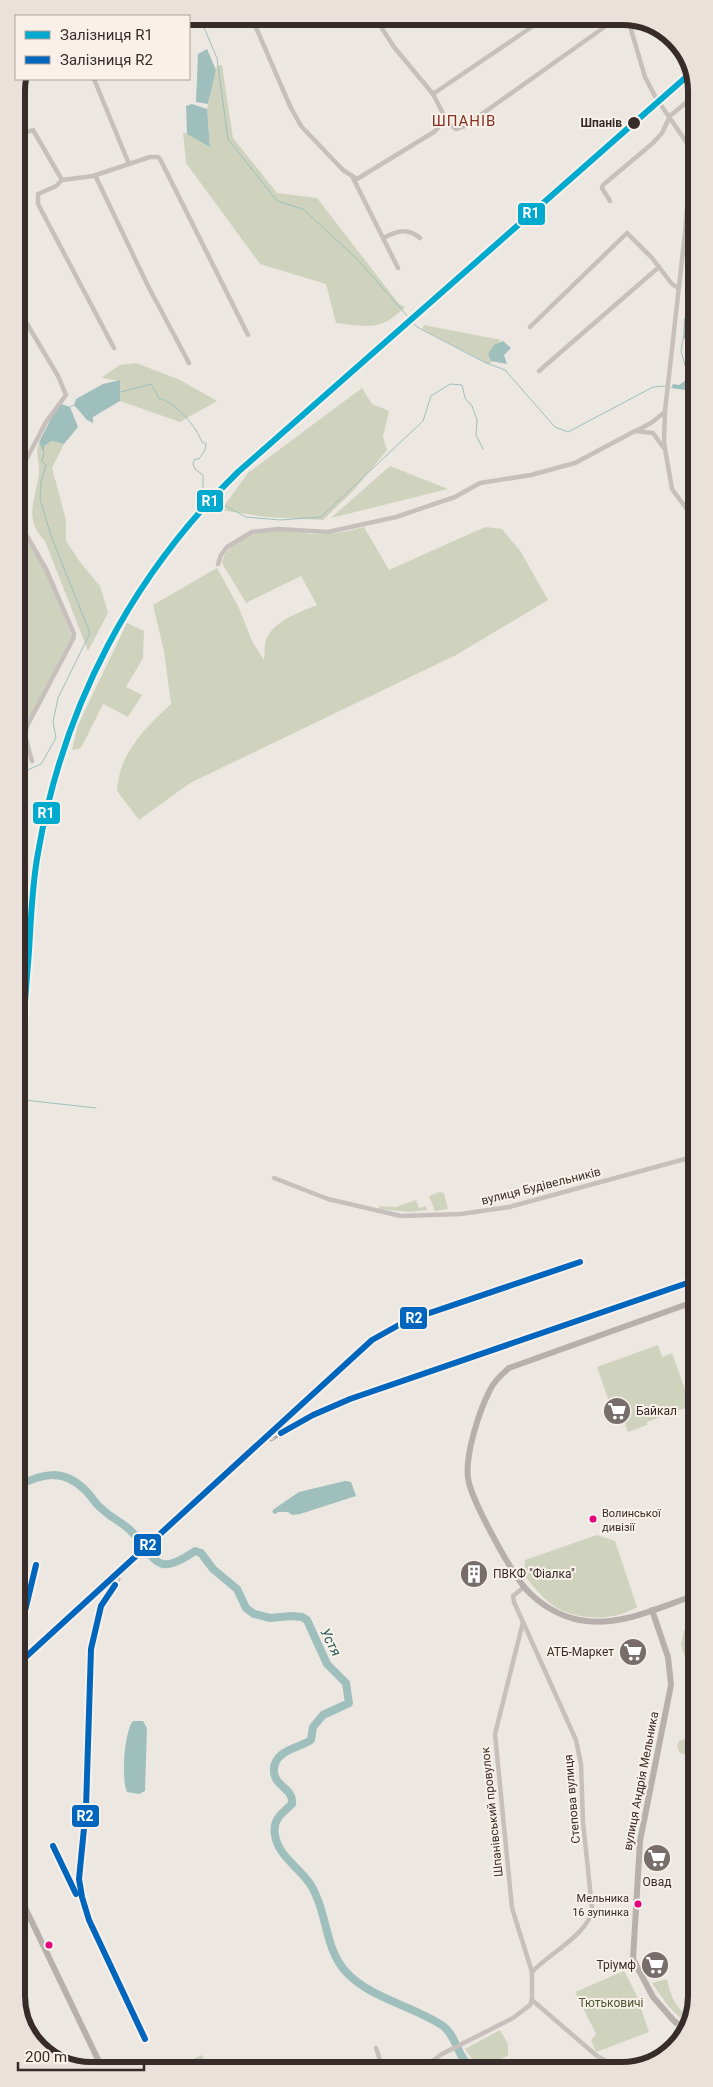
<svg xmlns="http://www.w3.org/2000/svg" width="713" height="2087" font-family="Roboto,sans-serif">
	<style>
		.green { fill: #cfd2bc }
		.water { fill: #9ebfbc }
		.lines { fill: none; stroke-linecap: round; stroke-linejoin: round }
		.stream { stroke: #9ebfbc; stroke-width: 1 }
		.river { stroke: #9ebfbc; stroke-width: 8 }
		.street { stroke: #c6bfbb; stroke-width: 4.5 }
		.secondary { stroke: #b7afab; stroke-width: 6 }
		.rail-casing { stroke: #aea8a5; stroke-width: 3 }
		.rail { stroke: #f9f1e9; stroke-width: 1; stroke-dasharray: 4; stroke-linecap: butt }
		.rail-1-casing { stroke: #f9f1e9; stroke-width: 10 }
		.rail-2-casing { stroke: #f9f1e9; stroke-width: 10 }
		.rail-1 { stroke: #00a9ce; stroke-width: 6 }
		.rail-2 { stroke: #0065bd; stroke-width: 6 }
		.stop-dot { fill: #372c29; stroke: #f9f1e9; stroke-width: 2 }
		.bus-dot { fill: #e5007d; stroke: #f9f1e9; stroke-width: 2 }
		.labels { text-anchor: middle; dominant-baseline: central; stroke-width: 4; stroke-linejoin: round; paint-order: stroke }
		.bus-label { font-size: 11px; fill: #372c29; stroke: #f9f1e9; text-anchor: start }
		.stop-label { font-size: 12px; font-weight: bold; fill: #372c29; stroke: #f9f1e9; text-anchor: end }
		.street-label { font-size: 12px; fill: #372c29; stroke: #f9f1e9 }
		.poi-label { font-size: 12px; fill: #372c29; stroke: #f9f1e9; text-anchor: start }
		.park-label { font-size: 12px; fill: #49552d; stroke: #f9f1e9 }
		.water-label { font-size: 14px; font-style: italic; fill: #1f5857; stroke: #f9f1e9 }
		.quarter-label { font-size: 15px; letter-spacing: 1px; fill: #843323; stroke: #f9f1e9 }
		.rim { fill: none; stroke: #372c29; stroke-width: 6 }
		.line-badge { stroke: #f9f1e9; stroke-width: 2 }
		.badge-label { font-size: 14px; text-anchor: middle; font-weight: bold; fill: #fff }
	</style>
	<rect width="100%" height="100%" fill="#ede7e2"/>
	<g class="green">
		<path d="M222 65 233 138 277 193 317 198 399 304 405 307C380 332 368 326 336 323L326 284 260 264 186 163 183 132 210 146 207 109 217 66Z"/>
		<path d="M424 325 501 340 488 354 492 362 489 364 422 329Z"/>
		<path d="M136 363 178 379 217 401 180 422 120 401V381L101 378 120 365Z"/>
		<path d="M362 388 372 404 389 411 383 437 387 450 354 490 323 520 266 517 221 510 248 473Z"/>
		<path d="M53 441 64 444 52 468 66 520V541L80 562 100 586 108 613 88 651 45 541C21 517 38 496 39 470 39 459 35 453 39 442L44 452V446Z"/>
		<path d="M17 462H23L18 516 22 532 45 570 71 634V638L24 728 17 734Z"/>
		<path d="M390 466 448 489 331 518Z"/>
		<path d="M364 527 389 570 485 527 502 529 521 552 548 600 456 655 190 783 139 820 117 791C119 753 145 728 171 704L164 651 153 605 217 568 238 606 253 643 264 660C265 654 264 645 266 640 273 621 300 612 317 605L301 576 246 603 222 563C226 540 258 530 279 531 294 531 310 535 325 534 338 534 351 530 364 527Z"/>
		<path d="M127 623 144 631 143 658 126 687 142 695 128 717 103 704 81 748 72 750 78 725Z"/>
		<path d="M439 1192 444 1193 448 1209 435 1211 429 1196Z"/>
		<path d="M416 1200 419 1208 426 1206 427 1210 410 1212 380 1209 379 1206 396 1207Z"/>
		<path d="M658 1345 662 1357 672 1353 691 1406 647 1422V1425L628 1432 622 1415 628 1412 625 1403 611 1407 597 1367Z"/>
		<path d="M597 1535 615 1541 637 1607C612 1622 575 1621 551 1604 541 1596 532 1585 524 1575L525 1560Z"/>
		<path d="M696 1623V1689L681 1645 684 1630Z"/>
		<path d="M696 1735V1752L687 1755 680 1753 677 1746 679 1741Z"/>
		<path d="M624 1971 636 1994 649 2032 596 2052 591 2040 596 2034 575 1992Z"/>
		<path d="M667 1979C670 1996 676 2007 689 2018L687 2024 669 2007 652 1983Z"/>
		<path d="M500 2030 508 2044V2056L484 2066 473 2060 465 2049Z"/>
		<path d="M202 2055 210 2070H170L181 2065 183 2069 193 2064 191 2060Z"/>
	</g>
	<g class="water">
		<path d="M207 49 216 70 208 104 196 102 198 54Z"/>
		<path d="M192 104 207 109 210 147 187 134 186 106Z"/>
		<path d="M694 317V337L683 339 684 318Z"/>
		<path d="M503 341 511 348 504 355 507 364 491 361 488 354 494 345Z"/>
		<path d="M695 374V388L685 390 671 388 673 384 679 385Z"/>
		<path d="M120 380V401L93 417V423L87 420 74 405 76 399 103 384Z"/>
		<path d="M61 404 70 407 78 427 64 444 52 441 44 446V453L39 442 54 413Z"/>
		<path d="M345 1481 351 1482 356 1496 300 1514 292 1515 288 1512H278L275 1514 272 1512 274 1509 299 1492Z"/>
		<path d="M133 1721H143L147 1728 145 1791 139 1794 127 1792C121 1779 124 1732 133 1721Z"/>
	</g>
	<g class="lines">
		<g class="stream">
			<path d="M199 16 217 58 228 139 277 201 303 209 357 259 417 327 484 362 505 370 555 427 568 432 653 387 666 386"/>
			<path d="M683 339 681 351 688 376"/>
			<path d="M121 392 151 384 159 398C177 404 195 425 202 442L206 444 205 450 199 459H195L193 463 195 469 203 475V489L218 502 246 517 280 520 321 517 423 421 431 396 450 384 462 385 465 398 472 406 477 420 476 435 483 449"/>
			<path d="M70 407 74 405"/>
			<path d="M17 775 41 764 56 738 53 722 58 698 90 633 51 536 40 499 41 482 46 465 42 461 44 453"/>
			<path d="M24 1100 96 1108"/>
		</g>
		<path class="river" d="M18 1486C42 1473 63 1469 84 1489 91 1495 95 1504 102 1509 111 1518 124 1523 132 1532 157 1560 156 1578 195 1551L201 1553 213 1569 237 1589 246 1608 254 1614 270 1618 291 1616 302 1617 307 1620 327 1664 346 1683 349 1703 323 1715 313 1727 311 1740C299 1748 276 1750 274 1768 272 1787 294 1787 292 1804 282 1813 272 1820 275 1835 278 1857 302 1869 312 1887 328 1914 324 1949 347 1973 372 1999 414 2006 443 2026 456 2035 457 2057 472 2069"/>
		<g class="street">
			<path d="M251 16 290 106 301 126 343 170 357 179 434 132 446 120"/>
			<path d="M374 16 394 47 433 94 448 123 456 129 465 126 620 16"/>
			<path d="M627 16 645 77 656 98 687 143 691 157 685 233 665 411 664 443 672 489 689 512 695 517"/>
			<path d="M94 79 129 164"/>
			<path d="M433 94 548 16"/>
			<path d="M16 136 33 130 62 180 93 176 150 157H158L160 159 248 335"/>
			<path d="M95 175 148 286 189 363"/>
			<path d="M353 178 398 268"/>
			<path d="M62 180 56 186 38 194V204L114 348"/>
			<path d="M610 201 602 188 603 185 653 143 662 133 670 116 694 96"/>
			<path d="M383 238C397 231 407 227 420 238"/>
			<path d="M17 307 58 376 66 395 46 422 26 460 20 516 24 531 46 569 74 634 73 639 27 726 25 736 32 761"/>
			<path d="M530 327 627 233 652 258 672 284 678 288"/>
			<path d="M539 371 659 267"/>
			<path d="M636 431 651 423 665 412"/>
			<path d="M218 564 221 555 227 547 252 532 278 529 328 532 396 517 455 497 480 483 531 475 575 463 635 431 653 433 663 447"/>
			<path d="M695 1034 688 1016 692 1008 695 1006"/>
			<path d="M274 1178 328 1199 401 1216 461 1214 509 1207 696 1156"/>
			<path d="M524 1587 513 1596 514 1602 576 1740 581 1764 583 1822 592 1908C591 1933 548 1954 532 1972"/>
			<path d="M532 2000 597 2056 618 2068"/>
			<path d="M376 2048 383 2069"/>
			<path d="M421 2069 442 2054 513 2018 530 2005 532 2000V1972L512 1908 495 1734 523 1622"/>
		</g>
		<g class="secondary">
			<path d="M696 1301 509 1368C502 1374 494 1381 490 1390 479 1411 465 1455 468 1478 471 1500 510 1570 525 1588 539 1604 559 1616 579 1620 619 1628 659 1607 696 1595"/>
			<path d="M652 1610 668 1657 671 1685 640 1841 633 1959 653 1997 674 2021 685 2029"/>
			<path d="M19 1895 103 2070"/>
		</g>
		<defs>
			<g id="rail">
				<path d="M271 1440 313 1415 350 1399 696 1280"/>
				<path d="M119 1579 101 1606 93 1636 86 1808 79 1879 82 1897 89 1920 145 2039"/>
				<path d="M18 1640 36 1565"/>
				<path d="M18 1664 372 1340 406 1321 580 1262"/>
				<path d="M53 1846 77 1896"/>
			</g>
		</defs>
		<use href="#rail" class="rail-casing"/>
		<use href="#rail" class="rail"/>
		<defs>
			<path id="rail-1" d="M18 1102C21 1051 25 1001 29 951 31 918 32 885 38 853 63 706 132 575 238 472L693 71"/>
			<g id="rail-2">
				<path d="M281 1433 313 1415 350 1399 696 1280"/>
				<path d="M115 1585 101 1606 91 1649 86 1808 79 1879 82 1897 89 1920 145 2039"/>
				<path d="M18 1640 36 1565"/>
				<path d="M18 1664 372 1340 406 1321 580 1262"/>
				<path d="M53 1846 76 1894"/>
			</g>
		</defs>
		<use href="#rail-1" class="rail-1-casing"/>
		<use href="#rail-2" class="rail-2-casing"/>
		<use href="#rail-1" class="rail-1"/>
		<use href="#rail-2" class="rail-2"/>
	</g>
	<defs>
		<symbol id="supermarket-disc" viewBox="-11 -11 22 22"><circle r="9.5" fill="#776d6a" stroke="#f9f1e9"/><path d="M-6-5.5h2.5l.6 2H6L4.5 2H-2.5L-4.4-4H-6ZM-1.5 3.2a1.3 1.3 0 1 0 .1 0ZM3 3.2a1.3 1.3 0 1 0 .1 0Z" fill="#fff"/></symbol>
		<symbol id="building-disc" viewBox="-11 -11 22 22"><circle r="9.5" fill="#776d6a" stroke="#f9f1e9"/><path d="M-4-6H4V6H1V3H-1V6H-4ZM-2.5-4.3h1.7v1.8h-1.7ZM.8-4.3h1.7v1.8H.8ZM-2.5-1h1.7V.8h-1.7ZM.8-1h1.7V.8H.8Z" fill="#fff"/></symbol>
	</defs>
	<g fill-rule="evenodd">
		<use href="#supermarket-disc" x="601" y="1395" width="32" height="32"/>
		<use href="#building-disc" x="458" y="1558" width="32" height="32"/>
		<use href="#supermarket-disc" x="617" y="1636" width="32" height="32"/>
		<use href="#supermarket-disc" x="641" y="1842" width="32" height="32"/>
		<use href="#supermarket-disc" x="639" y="1949" width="32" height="32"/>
	</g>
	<circle class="stop-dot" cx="634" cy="123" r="7"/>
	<g class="bus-dot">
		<circle cx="593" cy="1519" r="4.5"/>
		<circle cx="638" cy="1904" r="4.5"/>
		<circle cx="49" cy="1945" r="4.5"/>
	</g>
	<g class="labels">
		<g class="bus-label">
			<text x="602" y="1513">Волинської<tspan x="602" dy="14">дивізії</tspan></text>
			<text x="629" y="1898" text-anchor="end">Мельника<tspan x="629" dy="14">16 зупинка</tspan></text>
		</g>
		<g class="stop-label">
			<text x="622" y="123">Шпанів</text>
		</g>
		<g class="street-label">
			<text transform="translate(541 1186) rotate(-14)">вулиця Будівельників</text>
			<text transform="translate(641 1781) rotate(-79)">вулиця Андрія Мельника</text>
			<text transform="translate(572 1799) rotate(-95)">Степова вулиця</text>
			<text transform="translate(492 1812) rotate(-96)">Шпанівський провулок</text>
		</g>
		<g class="poi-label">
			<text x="636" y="1411">Байкал</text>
			<text x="493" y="1574">ПВКФ "Фіалка"</text>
			<text x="614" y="1652" text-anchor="end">АТБ-Маркет</text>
			<text x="657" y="1882" text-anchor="middle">Овад</text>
			<text x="636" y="1965" text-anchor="end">Тріумф</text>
		</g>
		<g class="park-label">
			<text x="611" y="2003">Тютьковичі</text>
		</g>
		<g class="water-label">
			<text transform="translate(331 1642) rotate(63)">Устя</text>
		</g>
		<g class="quarter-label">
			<text x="464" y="121">ШПАНІВ</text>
		</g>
	</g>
	<path d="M0 0H713V2087H0ZM91 25H622A66 66 0 0 1 688 91V1996A66 66 0 0 1 622 2062H91A66 66 0 0 1 25 1996V91A66 66 0 0 1 91 25Z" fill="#e9e1da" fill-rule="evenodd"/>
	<path class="rim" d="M91 25H622A66 66 0 0 1 688 91V1996A66 66 0 0 1 622 2062H91A66 66 0 0 1 25 1996V91A66 66 0 0 1 91 25Z"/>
	<g class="line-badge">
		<rect x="517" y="202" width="29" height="24" rx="5" fill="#00a9ce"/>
		<rect x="196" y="489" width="28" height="24" rx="5" fill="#00a9ce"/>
		<rect x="32" y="801" width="29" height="24" rx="5" fill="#00a9ce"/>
		<rect x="399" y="1306" width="29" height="24" rx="5" fill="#0065bd"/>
		<rect x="133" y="1533" width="29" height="24" rx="5" fill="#0065bd"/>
		<rect x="71" y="1804" width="29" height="24" rx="5" fill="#0065bd"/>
	</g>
	<g class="badge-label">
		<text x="531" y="218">R1</text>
		<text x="210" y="506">R1</text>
		<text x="46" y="818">R1</text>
		<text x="414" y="1323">R2</text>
		<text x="148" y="1550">R2</text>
		<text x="85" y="1821">R2</text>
	</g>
	<rect x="15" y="15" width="175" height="65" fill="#f9f1e9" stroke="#aba29c"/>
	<rect x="25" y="31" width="25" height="8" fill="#00a9ce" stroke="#aba29c"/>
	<text x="60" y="40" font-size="15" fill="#372c29">Залізниця R1</text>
	<rect x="25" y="56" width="25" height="8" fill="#0065bd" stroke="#aba29c"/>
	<text x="60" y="65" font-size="15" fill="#372c29">Залізниця R2</text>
	<path d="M18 2062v8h126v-8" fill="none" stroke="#372c29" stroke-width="2.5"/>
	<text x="25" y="2062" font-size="15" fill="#372c29" stroke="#f9f1e9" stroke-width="4" paint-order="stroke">200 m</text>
</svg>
